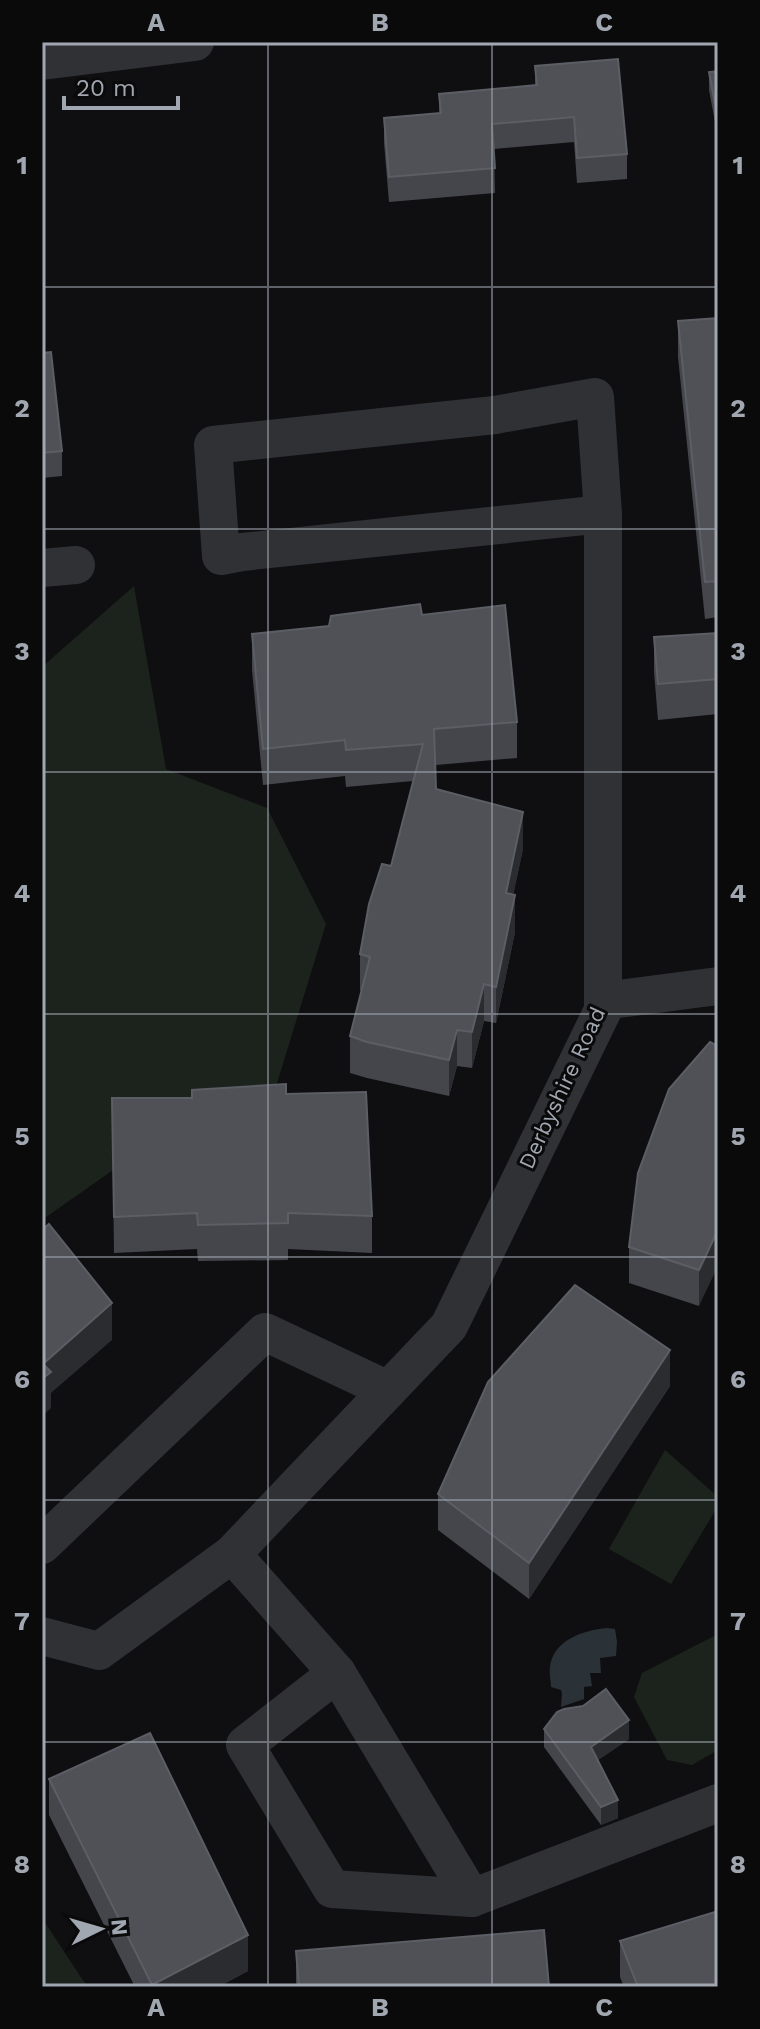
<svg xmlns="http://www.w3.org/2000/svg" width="760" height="2029" font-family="'Work Sans',sans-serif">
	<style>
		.green { fill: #1c231c }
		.water { fill: #2a3238 }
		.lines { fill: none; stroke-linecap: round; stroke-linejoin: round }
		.minor { stroke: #303135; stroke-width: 38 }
		.wall { fill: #45464c }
		.shaded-wall { fill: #2b2c30 }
		.building { fill: #4f5157; stroke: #5c5e65; stroke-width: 2 }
		.grid { fill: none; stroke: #a1a7b1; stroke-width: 2; stroke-opacity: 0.55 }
		.labels { text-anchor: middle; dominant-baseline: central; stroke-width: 6; stroke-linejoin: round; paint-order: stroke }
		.street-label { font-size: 22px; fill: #a1a7b1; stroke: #0a0a0b }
		.neatline { fill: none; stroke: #a1a7b1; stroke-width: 3 }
		.grid-label { font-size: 26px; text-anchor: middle; font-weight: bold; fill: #a1a7b1 }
	</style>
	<rect width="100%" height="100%" fill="#0f0f11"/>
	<g class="green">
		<path d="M134 586 166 769 267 808 326 924 270 1106 167 1132 42 1220V667Z"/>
		<path d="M665 1450 718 1497V1506L671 1584 609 1549Z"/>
		<path d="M718 1634V1750L692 1765 667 1760 634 1697 642 1673Z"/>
		<path d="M42 1918 82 1979 89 1987H42Z"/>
	</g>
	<path class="water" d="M607 1628 615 1629 617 1642 616 1656 600 1658 601 1673H590L592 1686 584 1687V1699L561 1707 562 1694 561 1690 551 1687C551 1681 549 1673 550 1667 553 1640 584 1630 607 1628Z"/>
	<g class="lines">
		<g class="minor">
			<path d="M42 61 195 42"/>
			<path d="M42 568 76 565"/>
			<path d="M603 1001 718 986"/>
			<path d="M42 1545 265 1332 388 1390"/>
			<path d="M232 1554 337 1673 472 1898 718 1803"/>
			<path d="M42 1636 99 1651 232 1554 449 1326 603 1010V514L242 552 221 556 213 445 495 415 595 397 603 514"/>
			<path d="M337 1673 245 1745 332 1889 472 1898"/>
		</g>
	</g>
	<g class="wall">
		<path d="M535 66 627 154V179L577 183 574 142 494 149 495 193 389 202 384 143V118L439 113V94L535 85Z"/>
		<path d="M718 71V138L709 90V72Z"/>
		<path d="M718 318V617L705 619 678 357V321Z"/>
		<path d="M42 353 62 451V476L42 478Z"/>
		<path d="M422 615 517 722V758L436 765V789L523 849 513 895 515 932 496 1023 484 1021 472 1068 457 1066 449 1096 367 1078 350 1073V1036L362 991 360 990V954L391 866 413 781 346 787 345 776 263 785 252 670V634L329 626Z"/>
		<path d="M718 633V714L658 720 654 672V637Z"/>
		<path d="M710 1042 699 1306 629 1283V1247Z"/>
		<path d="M286 1094 372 1216V1253L288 1249V1260L198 1261 197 1249 114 1253 112 1098H192Z"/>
		<path d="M670 1386 529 1599 438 1530V1494Z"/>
		<path d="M544 1729 629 1739 598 1760 618 1818 601 1825 544 1747Z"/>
		<path d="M49 1779 248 1971 218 1987H135L49 1815Z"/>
		<path d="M620 1941 718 1987H624L620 1977Z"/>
		<path d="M296 1951 549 1987H296Z"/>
	</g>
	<g class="shaded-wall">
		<path d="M523 812V849L506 929V893Z"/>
		<path d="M515 895V932L496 1023V987Z"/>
		<path d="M484 984V1021L472 1068V1032Z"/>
		<path d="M457 1030V1066L449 1096V1060Z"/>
		<path d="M718 1230V1266L699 1306V1270Z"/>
		<path d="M112 1303V1340L51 1393V1408L42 1416 43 1364Z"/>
		<path d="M670 1350V1386L529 1599V1563Z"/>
		<path d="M629 1720V1739L591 1765V1747Z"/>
		<path d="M618 1800V1818L601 1825V1807Z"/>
		<path d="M248 1935V1971L218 1987H152V1985Z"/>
	</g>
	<g class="building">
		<path d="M618 59 627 154 577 158 574 117 492 124 495 168 389 177 384 118 441 113 439 94 537 85 535 66Z"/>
		<path d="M718 71V120L709 72Z"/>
		<path d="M718 318V581L705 582 678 321Z"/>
		<path d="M51 352 62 451 42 453V353Z"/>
		<path d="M420 604 422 615 505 605 517 722 434 729 436 789 523 812 506 893 515 895 496 987 484 984 472 1032 457 1030 449 1060 367 1042 350 1036 370 957 360 954 369 904 382 864 391 866 423 744 346 750 345 740 263 749 252 634 329 626 331 616Z"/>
		<path d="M718 633V679L658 684 654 637Z"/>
		<path d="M710 1042 718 1046V1230L699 1270 629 1247 638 1173 669 1089Z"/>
		<path d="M286 1084V1094L366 1092 372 1216 288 1213V1223L198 1225 197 1213 114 1217 112 1098H192V1090Z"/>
		<path d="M49 1224 112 1303 43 1364 51 1372 42 1379V1230Z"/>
		<path d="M575 1285 670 1350 529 1563 438 1494 488 1382Z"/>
		<path d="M606 1689 629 1720 591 1747 618 1800 601 1807 544 1729 557 1712 564 1709 583 1706Z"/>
		<path d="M150 1733 248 1935 152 1985 49 1779Z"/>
		<path d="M718 1911V1987H638L620 1941Z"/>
		<path d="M544 1930 549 1987H299L296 1951Z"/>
	</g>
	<path class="grid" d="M268 42V1987M492 42V1987M42 287H718M42 529H718M42 772H718M42 1014H718M42 1257H718M42 1500H718M42 1742H718"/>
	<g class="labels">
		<g class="street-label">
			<text transform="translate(562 1088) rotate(-65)">Derbyshire Road</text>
		</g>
	</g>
	<rect width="760" height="2029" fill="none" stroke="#0a0a0b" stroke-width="88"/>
	<g transform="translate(100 1929) rotate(85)" stroke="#0a0a0b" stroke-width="6" paint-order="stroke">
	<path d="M0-6L14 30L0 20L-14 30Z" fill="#a1a7b1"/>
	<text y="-12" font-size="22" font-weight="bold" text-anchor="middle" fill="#a1a7b1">N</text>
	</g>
	<path d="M64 96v12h114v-12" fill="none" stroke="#a1a7b1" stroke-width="4"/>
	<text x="76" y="96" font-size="24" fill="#a1a7b1" stroke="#0a0a0b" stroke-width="6" paint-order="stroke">20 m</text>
	<rect x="44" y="44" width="672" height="1941" class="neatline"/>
	<g class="grid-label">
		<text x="156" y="31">A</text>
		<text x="380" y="31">B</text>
		<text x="604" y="31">C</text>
		<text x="22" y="174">1</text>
		<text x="738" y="174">1</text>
		<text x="22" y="417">2</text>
		<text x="738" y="417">2</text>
		<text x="22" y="660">3</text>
		<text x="738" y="660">3</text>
		<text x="22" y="902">4</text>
		<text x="738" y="902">4</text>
		<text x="22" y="1145">5</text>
		<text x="738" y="1145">5</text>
		<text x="22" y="1388">6</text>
		<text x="738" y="1388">6</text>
		<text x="22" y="1630">7</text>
		<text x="738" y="1630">7</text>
		<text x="22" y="1873">8</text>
		<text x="738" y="1873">8</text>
		<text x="156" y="2016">A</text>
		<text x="380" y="2016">B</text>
		<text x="604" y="2016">C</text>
	</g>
</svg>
